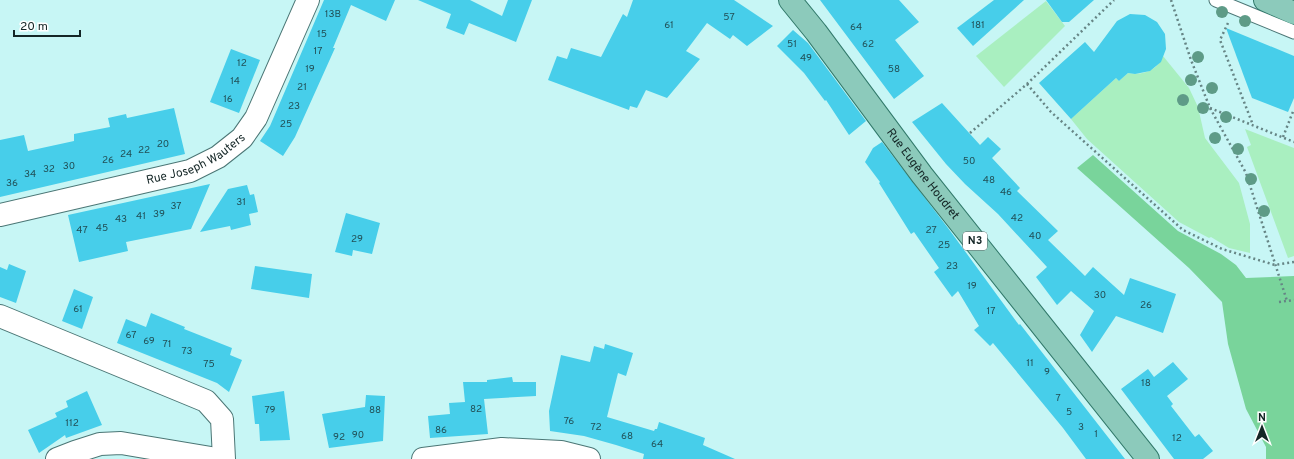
<svg xmlns="http://www.w3.org/2000/svg" width="1294" height="459" font-family="Overpass,sans-serif">
	<style>
		.green { fill: #a9efc0 }
		.forest { fill: #79d49b }
		.building { fill: #47ceea }
		.lines { fill: none; stroke-linecap: round; stroke-linejoin: round }
		.service-casing { stroke: #4b7675; stroke-width: 15 }
		.minor-casing { stroke: #4b7675; stroke-width: 24 }
		.secondary-casing { stroke: #4b7675; stroke-width: 24 }
		.primary-casing { stroke: #31796a; stroke-width: 24 }
		.path { stroke: #668585; stroke-width: 2.5; stroke-dasharray: 2 3; stroke-linecap: butt }
		.service { stroke: #fff; stroke-width: 13 }
		.minor { stroke: #fff; stroke-width: 22 }
		.secondary { stroke: #fff; stroke-width: 22 }
		.primary { stroke: #8ccabb; stroke-width: 22 }
		.tree { fill: #5e9b87 }
		.labels { text-anchor: middle; dominant-baseline: central; stroke-width: 3; stroke-linejoin: round; paint-order: stroke }
		.number-label { font-size: 10px; fill: #215057 }
		.shield { fill: #fff; stroke: #5a6767; stroke-width: 1 }
		.shield-label { font-size: 11px; font-weight: bold; fill: #142626 }
		.street-label { font-size: 12px; fill: #142626; stroke: #fff }
	</style>
	<rect width="100%" height="100%" fill="#c7f6f5"/>
	<g class="green">
		<path d="M1046 1 1065 26 1004 87 976 56Z"/>
		<path d="M1163 56 1189 88 1198 107 1205 138 1239 183 1250 224V253L1229 248 1211 237 1209 238 1179 222 1087 139 1071 119 1116 78 1119 81 1128 73C1143 76 1158 70 1163 56Z"/>
		<path d="M1245 129 1294 148V256L1288 258 1247 147 1251 145Z"/>
	</g>
	<path class="forest" d="M1093 155 1178 231 1221 254 1236 265 1246 278 1294 276V459H1266V447L1246 409 1228 344 1222 302 1189 268 1077 168Z"/>
	<g class="building">
		<path d="M324 0H395L386 21 351 5 333 48H335L295 137 283 156 260 141 270 126Z"/>
		<path d="M418 0H470L502 16 508 0H532L516 42 469 23 464 35 446 28 451 14Z"/>
		<path d="M633 0H734L773 26 747 46 733 35 730 39 707 23 686 51 700 59 667 98 646 90 637 108 630 106 629 110 548 80 557 56 567 59 571 48 601 57 623 14 627 17Z"/>
		<path d="M820 0H899L919 22 895 40 924 76 894 99Z"/>
		<path d="M994 0H1024L973 46 957 28Z"/>
		<path d="M1046 0H1094L1069 22H1062Z"/>
		<path d="M1130 14 1145 15 1157 22 1165 34 1166 49 1161 62 1150 71 1135 74 1128 73 1119 81 1116 78 1071 119 1039 83 1085 42 1094 52 1117 21Z"/>
		<path d="M1226 28 1294 56V98L1288 112 1252 98Z"/>
		<path d="M793 30 808 43 866 121 849 135 826 100 825 101 804 73 777 46Z"/>
		<path d="M231 49 260 60 239 113 210 102Z"/>
		<path d="M942 103 980 145 988 137 1001 149 992 158 1020 188 1017 191 1058 231 1048 240 1085 276 1093 267 1124 295 1130 278 1176 294 1163 333 1116 316 1092 352 1080 335 1094 311 1071 291 1057 305 1036 277 1047 267 998 214 965 184 946 164 912 122Z"/>
		<path d="M174 108 185 154 0 197V140L24 135 28 151 74 141V134L110 127 108 118 126 114 127 118Z"/>
		<path d="M882 142 948 228 1019 325 1020 324 1125 459H1086L1063 428 993 343 990 346 974 330 979 326 958 291 952 297 934 272 939 268 914 232 911 234 879 183 880 182 865 162 873 148Z"/>
		<path d="M210 184 191 229 126 242 128 251 79 262 68 215Z"/>
		<path d="M247 185 250 195 254 194 258 212 249 214 251 225 231 230 230 226 200 232 228 189Z"/>
		<path d="M346 213 380 223 372 254 353 250 352 256 335 252Z"/>
		<path d="M9 264 26 271 16 303 0 297V267L7 270Z"/>
		<path d="M255 266 312 274 309 298 251 289Z"/>
		<path d="M74 289 93 297 82 329 62 321Z"/>
		<path d="M151 313 185 327 184 329 232 348 230 355 242 360 229 392 217 383 117 343 126 319 146 327Z"/>
		<path d="M605 344 633 353 626 376 618 373 607 417 654 431 655 429H657L659 422 705 438 703 445 735 459H643L644 454 616 445 584 436 550 431 549 411 561 355 590 362 594 346 604 349Z"/>
		<path d="M1173 362 1188 379 1167 396 1173 404 1171 406 1195 437 1199 434 1213 451 1203 459H1174L1121 389 1148 369 1154 377Z"/>
		<path d="M512 377 513 382H536V396L484 399 488 434 430 438 428 416 450 414 449 403 465 402 463 382H487V380Z"/>
		<path d="M87 391 102 425 66 438 65 435 39 453 28 430 57 417 55 413 68 407 66 401Z"/>
		<path d="M284 391 290 440 260 441 259 424H255L252 396Z"/>
		<path d="M366 395 385 396 383 441 329 448 322 414 365 407Z"/>
	</g>
	<g class="lines">
		<defs>
			<path id="service" d="M1216 0 1294 32"/>
			<g id="minor">
				<path id="s1" d="M0 215 190 171 218 157 242 138 256 118 308 0"/>
				<path d="M0 316 206 401 222 419 224 459"/>
			</g>
			<g id="secondary">
				<path d="M57 459 75 452 100 444 121 443 217 459"/>
				<path d="M423 459 502 449 561 452 589 459"/>
			</g>
			<g id="primary">
				<path id="s2" d="M790 0 816 32 922 175 1148 459"/>
				<path d="M1265 0 1294 13"/>
			</g>
		</defs>
		<use href="#service" class="service-casing"/>
		<use href="#minor" class="minor-casing"/>
		<use href="#secondary" class="secondary-casing"/>
		<use href="#primary" class="primary-casing"/>
		<g class="path">
			<path d="M1171 0 1191 60 1210 108 1246 173 1287 301"/>
			<path d="M1228 23 1220 40 1253 125"/>
			<path d="M1027 84 1051 112 1183 230 1222 249 1275 265 1294 262"/>
			<path d="M1210 108 1294 142"/>
			<path d="M970 133 1027 84 1114 0"/>
			<path d="M1283 137 1294 109"/>
			<path d="M1279 302 1294 300"/>
		</g>
		<use href="#service" class="service"/>
		<use href="#minor" class="minor"/>
		<use href="#secondary" class="secondary"/>
		<use href="#primary" class="primary"/>
	</g>
	<g class="tree">
		<circle cx="1222" cy="12" r="6"/>
		<circle cx="1245" cy="21" r="6"/>
		<circle cx="1198" cy="57" r="6"/>
		<circle cx="1191" cy="80" r="6"/>
		<circle cx="1212" cy="88" r="6"/>
		<circle cx="1183" cy="100" r="6"/>
		<circle cx="1203" cy="108" r="6"/>
		<circle cx="1226" cy="117" r="6"/>
		<circle cx="1215" cy="138" r="6"/>
		<circle cx="1238" cy="149" r="6"/>
		<circle cx="1251" cy="179" r="6"/>
		<circle cx="1264" cy="211" r="6"/>
	</g>
	<g class="labels">
		<g class="number-label">
			<text x="333" y="14">13B</text>
			<text x="729" y="17">57</text>
			<text x="669" y="25">61</text>
			<text x="978" y="25">181</text>
			<text x="856" y="27">64</text>
			<text x="322" y="34">15</text>
			<text x="792" y="44">51</text>
			<text x="868" y="44">62</text>
			<text x="318" y="51">17</text>
			<text x="806" y="58">49</text>
			<text x="242" y="63">12</text>
			<text x="310" y="69">19</text>
			<text x="894" y="69">58</text>
			<text x="235" y="81">14</text>
			<text x="302" y="87">21</text>
			<text x="228" y="99">16</text>
			<text x="294" y="106">23</text>
			<text x="286" y="124">25</text>
			<text x="163" y="144">20</text>
			<text x="144" y="150">22</text>
			<text x="126" y="154">24</text>
			<text x="108" y="160">26</text>
			<text x="969" y="161">50</text>
			<text x="69" y="166">30</text>
			<text x="49" y="169">32</text>
			<text x="30" y="174">34</text>
			<text x="989" y="180">48</text>
			<text x="12" y="183">36</text>
			<text x="1006" y="192">46</text>
			<text x="241" y="202">31</text>
			<text x="176" y="206">37</text>
			<text x="159" y="214">39</text>
			<text x="141" y="216">41</text>
			<text x="1017" y="218">42</text>
			<text x="121" y="219">43</text>
			<text x="102" y="228">45</text>
			<text x="82" y="230">47</text>
			<text x="931" y="230">27</text>
			<text x="1035" y="236">40</text>
			<text x="357" y="239">29</text>
			<text x="944" y="245">25</text>
			<text x="952" y="266">23</text>
			<text x="972" y="286">19</text>
			<text x="1100" y="295">30</text>
			<text x="1146" y="305">26</text>
			<text x="78" y="309">61</text>
			<text x="991" y="311">17</text>
			<text x="131" y="335">67</text>
			<text x="149" y="341">69</text>
			<text x="167" y="344">71</text>
			<text x="187" y="351">73</text>
			<text x="1030" y="363">11</text>
			<text x="209" y="364">75</text>
			<text x="1047" y="372">9</text>
			<text x="1146" y="383">18</text>
			<text x="1058" y="398">7</text>
			<text x="476" y="409">82</text>
			<text x="270" y="410">79</text>
			<text x="375" y="410">88</text>
			<text x="1069" y="412">5</text>
			<text x="569" y="421">76</text>
			<text x="72" y="423">112</text>
			<text x="596" y="427">72</text>
			<text x="1081" y="427">3</text>
			<text x="441" y="430">86</text>
			<text x="1096" y="434">1</text>
			<text x="358" y="435">90</text>
			<text x="627" y="436">68</text>
			<text x="339" y="437">92</text>
			<text x="1177" y="438">12</text>
			<text x="657" y="444">64</text>
		</g>
		<rect class="shield" x="963" y="232" width="24" height="18" rx="3"/>
		<g class="shield-label">
			<text x="975" y="241">N3</text>
		</g>
		<g class="street-label">
			<text stroke="none"><textPath href="#s1" startOffset="205">Rue Joseph Wauters</textPath></text>
			<text stroke="none"><textPath href="#s2" startOffset="219">Rue Eugène Houdret</textPath></text>
		</g>
	</g>
	<g transform="translate(1262 427)" stroke="#ffffff" stroke-width="3" paint-order="stroke">
	<path d="M0-3L7 15L0 10L-7 15Z" fill="#142626"/>
	<text y="-6" font-size="11" font-weight="bold" text-anchor="middle" fill="#142626">N</text>
	</g>
	<path d="M14 30v6h66v-6" fill="none" stroke="#142626" stroke-width="2"/>
	<text x="20" y="30" font-size="12" fill="#142626" stroke="#ffffff" stroke-width="3" paint-order="stroke">20 m</text>
</svg>
